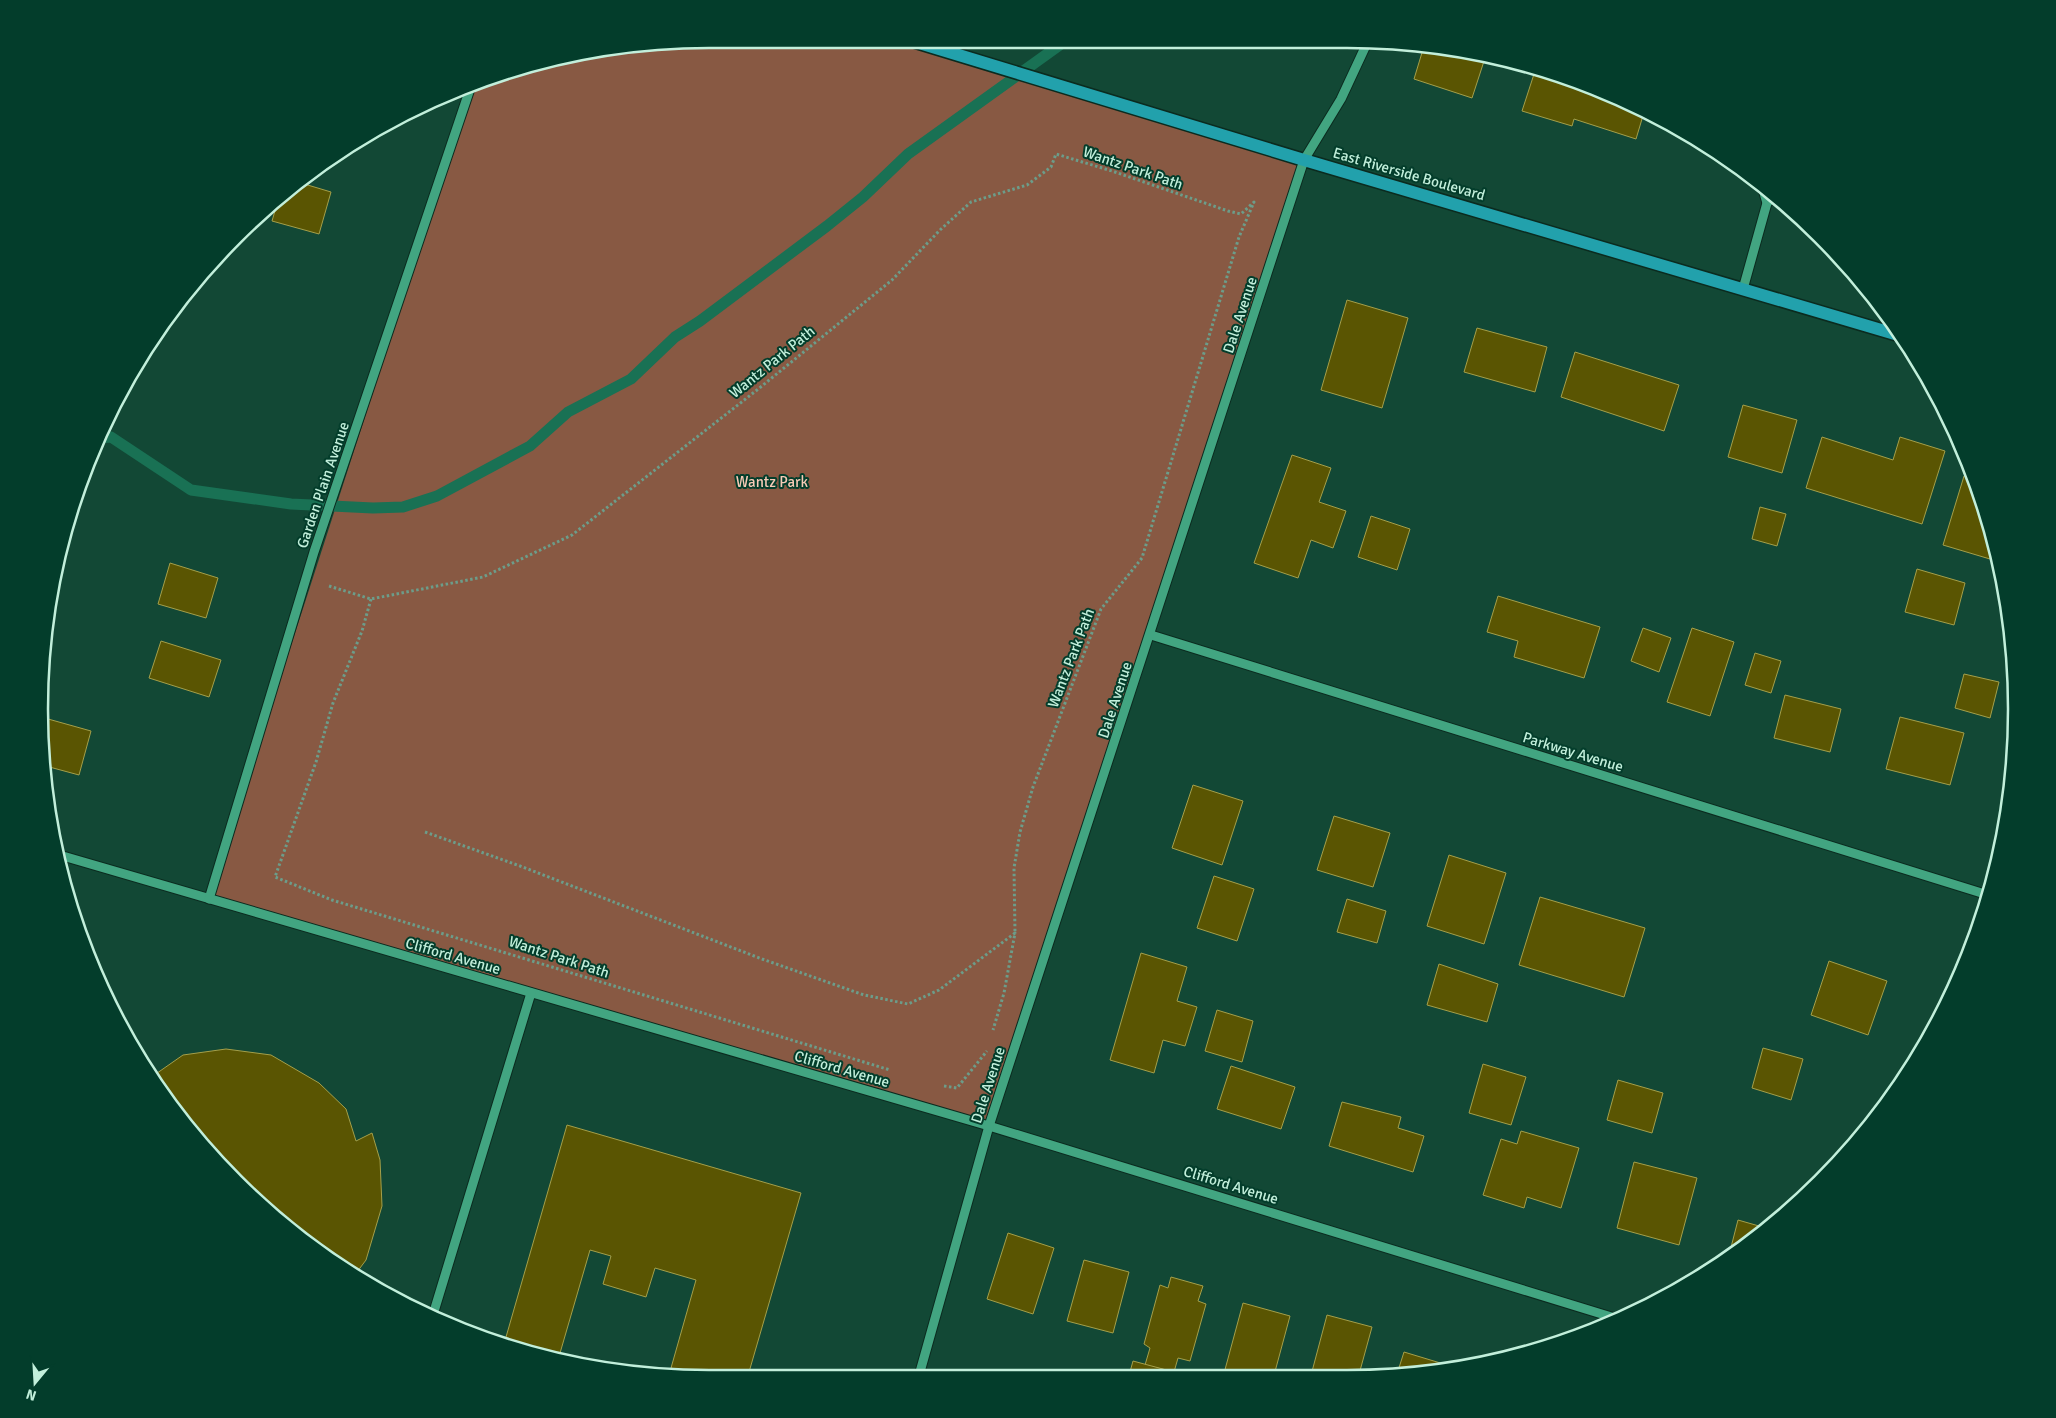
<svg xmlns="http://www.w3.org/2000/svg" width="2056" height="1418" font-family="Signika,sans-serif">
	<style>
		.green { fill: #885943 }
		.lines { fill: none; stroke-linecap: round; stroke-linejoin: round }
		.stream { stroke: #197154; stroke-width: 11 }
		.building { fill: #5a5502; stroke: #a49f4a }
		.minor-casing { stroke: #0b2b1f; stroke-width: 11 }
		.major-casing { stroke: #0b2b1f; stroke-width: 15 }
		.path { stroke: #6c9d8a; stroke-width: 3; stroke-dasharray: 2.5 2.5; stroke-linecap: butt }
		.minor { stroke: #42a581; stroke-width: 9 }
		.major { stroke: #22a1ac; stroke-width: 12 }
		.labels { text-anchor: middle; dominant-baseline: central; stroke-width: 4; stroke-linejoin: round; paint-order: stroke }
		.street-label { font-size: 15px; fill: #c2efdb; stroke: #033d2b }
		.park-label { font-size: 15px; fill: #f8cbb7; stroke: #033d2b }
		.rim { fill: none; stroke: #c2efdb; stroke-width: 2.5 }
	</style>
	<rect width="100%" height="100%" fill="#124835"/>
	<path class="green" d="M709 39H906L1304 160 989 1126 209 899 473 83 535 62Z"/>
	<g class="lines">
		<path class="stream" d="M97 438 111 437 191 490 291 504 373 508 403 507 437 496 530 446 568 412 631 379 675 337 700 321 827 226 863 197 908 154 1068 39"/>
	</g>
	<g class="building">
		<path d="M1424 46 1477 52 1486 55 1472 98 1414 79Z"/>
		<path d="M1535 71 1645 109 1636 139 1574 119 1572 126 1522 111Z"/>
		<path d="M301 183 331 192 319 234 272 221 277 204Z"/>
		<path d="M1347 300 1408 318 1382 408 1321 390Z"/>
		<path d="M1477 328 1547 347 1535 392 1464 372Z"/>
		<path d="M1575 352 1679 385 1664 431 1561 397Z"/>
		<path d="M1743 405 1797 420 1782 473 1728 457Z"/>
		<path d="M1822 437 1893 460 1900 437 1945 451 1922 524 1806 488Z"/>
		<path d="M1292 455 1331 468 1319 502 1346 511 1333 548 1311 540 1298 578 1254 563Z"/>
		<path d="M1964 476 1974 479 2000 562 1943 545Z"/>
		<path d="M1760 507 1786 514 1777 546 1752 539Z"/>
		<path d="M1371 516 1410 529 1397 570 1358 557Z"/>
		<path d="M170 563 218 578 206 618 158 604Z"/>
		<path d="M1917 569 1965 583 1954 625 1905 612Z"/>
		<path d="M1498 596 1600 627 1584 678 1514 657 1518 641 1487 632Z"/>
		<path d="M1643 628 1671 638 1659 672 1631 661Z"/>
		<path d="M1692 628 1734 642 1710 716 1667 702Z"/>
		<path d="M161 641 221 660 209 697 149 678Z"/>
		<path d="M1755 653 1781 661 1771 693 1745 685Z"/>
		<path d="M1964 674 1999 682 1990 718 1955 708Z"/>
		<path d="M1785 695 1841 709 1830 752 1774 738Z"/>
		<path d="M41 717 91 731 79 775 42 765Z"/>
		<path d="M1900 717 1964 733 1950 785 1886 769Z"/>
		<path d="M1193 785 1243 801 1222 865 1172 848Z"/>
		<path d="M1334 816 1390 833 1373 887 1317 870Z"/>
		<path d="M1449 855 1506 873 1484 944 1427 926Z"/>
		<path d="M1214 876 1254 889 1237 941 1197 928Z"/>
		<path d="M1540 897 1645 928 1624 997 1519 965Z"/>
		<path d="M1347 899 1386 911 1377 943 1337 932Z"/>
		<path d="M1141 953 1187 967 1177 1001 1197 1007 1185 1046 1163 1040 1154 1073 1110 1060Z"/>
		<path d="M1829 961 1887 981 1868 1035 1811 1015Z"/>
		<path d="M1439 964 1498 984 1487 1022 1427 1005Z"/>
		<path d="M1217 1010 1253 1021 1242 1062 1205 1051Z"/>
		<path d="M1763 1048 1803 1059 1791 1100 1752 1088Z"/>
		<path d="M226 1049 271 1055 319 1083 346 1109 356 1141 372 1133 380 1160 382 1206 366 1260 354 1276 336 1266 235 1183 150 1078 183 1055Z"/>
		<path d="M1483 1064 1526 1077 1511 1125 1469 1113Z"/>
		<path d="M1231 1066 1295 1087 1281 1129 1217 1109Z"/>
		<path d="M1618 1080 1663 1093 1652 1133 1607 1120Z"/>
		<path d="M1342 1102 1401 1117 1398 1128 1424 1136 1413 1172 1329 1146Z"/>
		<path d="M567 1125 801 1193 747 1379H711L671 1368 696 1280 655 1268 646 1297 603 1284 611 1256 590 1250 558 1360 504 1344Z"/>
		<path d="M1521 1131 1579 1148 1561 1208 1527 1197 1524 1208 1483 1195 1501 1139 1517 1144Z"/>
		<path d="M1634 1162 1697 1178 1679 1245 1617 1228Z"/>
		<path d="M1738 1220 1766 1228 1728 1259Z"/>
		<path d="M1008 1233 1054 1248 1033 1314 987 1299Z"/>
		<path d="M1084 1260 1129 1272 1113 1333 1067 1321Z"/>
		<path d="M1171 1277 1203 1286 1198 1301 1206 1304 1190 1361 1178 1358 1174 1372 1145 1365 1150 1348 1144 1344 1160 1285 1168 1288Z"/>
		<path d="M1243 1303 1290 1316 1273 1379 1223 1377Z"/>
		<path d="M1327 1315 1372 1327 1358 1378 1310 1379Z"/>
		<path d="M1404 1352 1447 1365 1446 1370 1397 1374Z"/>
		<path d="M1133 1361 1174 1372 1172 1379H1128Z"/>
	</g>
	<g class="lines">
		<defs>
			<g id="minor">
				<path d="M1761 183 1767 203"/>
				<path d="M1743 289 1767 203 1775 195"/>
				<path d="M1151 635 1988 895"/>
				<path d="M56 854 989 1126 1618 1319"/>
				<path d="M209 899 314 552 472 83"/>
				<path d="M432 1318 531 993"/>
				<path d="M918 1379 989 1126 1304 160 1341 99 1368 41"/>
			</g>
			<path id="major" d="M906 39 1304 160 1905 337"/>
		</defs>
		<use href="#minor" class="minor-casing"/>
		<use href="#major" class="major-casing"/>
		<g class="path">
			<path d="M329 586 371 599 483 577 572 535 757 390 892 280 940 230 971 202 1027 185 1051 167 1056 154 1112 171 1228 211 1241 214 1254 202 1239 237 1142 558 1101 609 1033 787 1020 832 1014 868 1015 933"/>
			<path d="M371 599 362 631 333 703 316 762 275 877 332 900 890 1070"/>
			<path d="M425 832 520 866 762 959 864 995 908 1004 939 990 1015 933 1004 993 993 1030"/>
			<path d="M944 1086 957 1088 987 1051"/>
		</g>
		<use href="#minor" class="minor"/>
		<use href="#major" class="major"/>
	</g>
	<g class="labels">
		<g class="street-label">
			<text transform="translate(1133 168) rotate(19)">Wantz Park Path</text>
			<text transform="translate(1409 174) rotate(16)">East Riverside Boulevard</text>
			<text transform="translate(1240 315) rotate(-72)">Dale Avenue</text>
			<text transform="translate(772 362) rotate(-39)">Wantz Park Path</text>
			<text transform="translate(323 485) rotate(-71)">Garden Plain Avenue</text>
			<text transform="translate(1071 658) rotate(-69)">Wantz Park Path</text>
			<text transform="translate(1115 700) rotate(-72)">Dale Avenue</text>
			<text transform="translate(1573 752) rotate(17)">Parkway Avenue</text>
			<text transform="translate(453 956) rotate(16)">Clifford Avenue</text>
			<text transform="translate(559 957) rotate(18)">Wantz Park Path</text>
			<text transform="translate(842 1069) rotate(16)">Clifford Avenue</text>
			<text transform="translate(988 1085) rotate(-72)">Dale Avenue</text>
			<text transform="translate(1231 1185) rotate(17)">Clifford Avenue</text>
		</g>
		<g class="park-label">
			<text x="772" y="482">Wantz Park</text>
		</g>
	</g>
	<path d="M0 0H2056V1418H0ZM709 48H1347A661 661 0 0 1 2008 709V709A661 661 0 0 1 1347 1370H709A661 661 0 0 1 48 709V709A661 661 0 0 1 709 48Z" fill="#033d2b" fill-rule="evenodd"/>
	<path class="rim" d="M709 48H1347A661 661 0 0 1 2008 709V709A661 661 0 0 1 1347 1370H709A661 661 0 0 1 48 709V709A661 661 0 0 1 709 48Z"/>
	<g transform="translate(35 1383) rotate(198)" stroke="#033d2b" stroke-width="4" paint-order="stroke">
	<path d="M0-4L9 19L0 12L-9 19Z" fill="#c2efdb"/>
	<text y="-8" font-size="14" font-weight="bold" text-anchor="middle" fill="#c2efdb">N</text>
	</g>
</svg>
